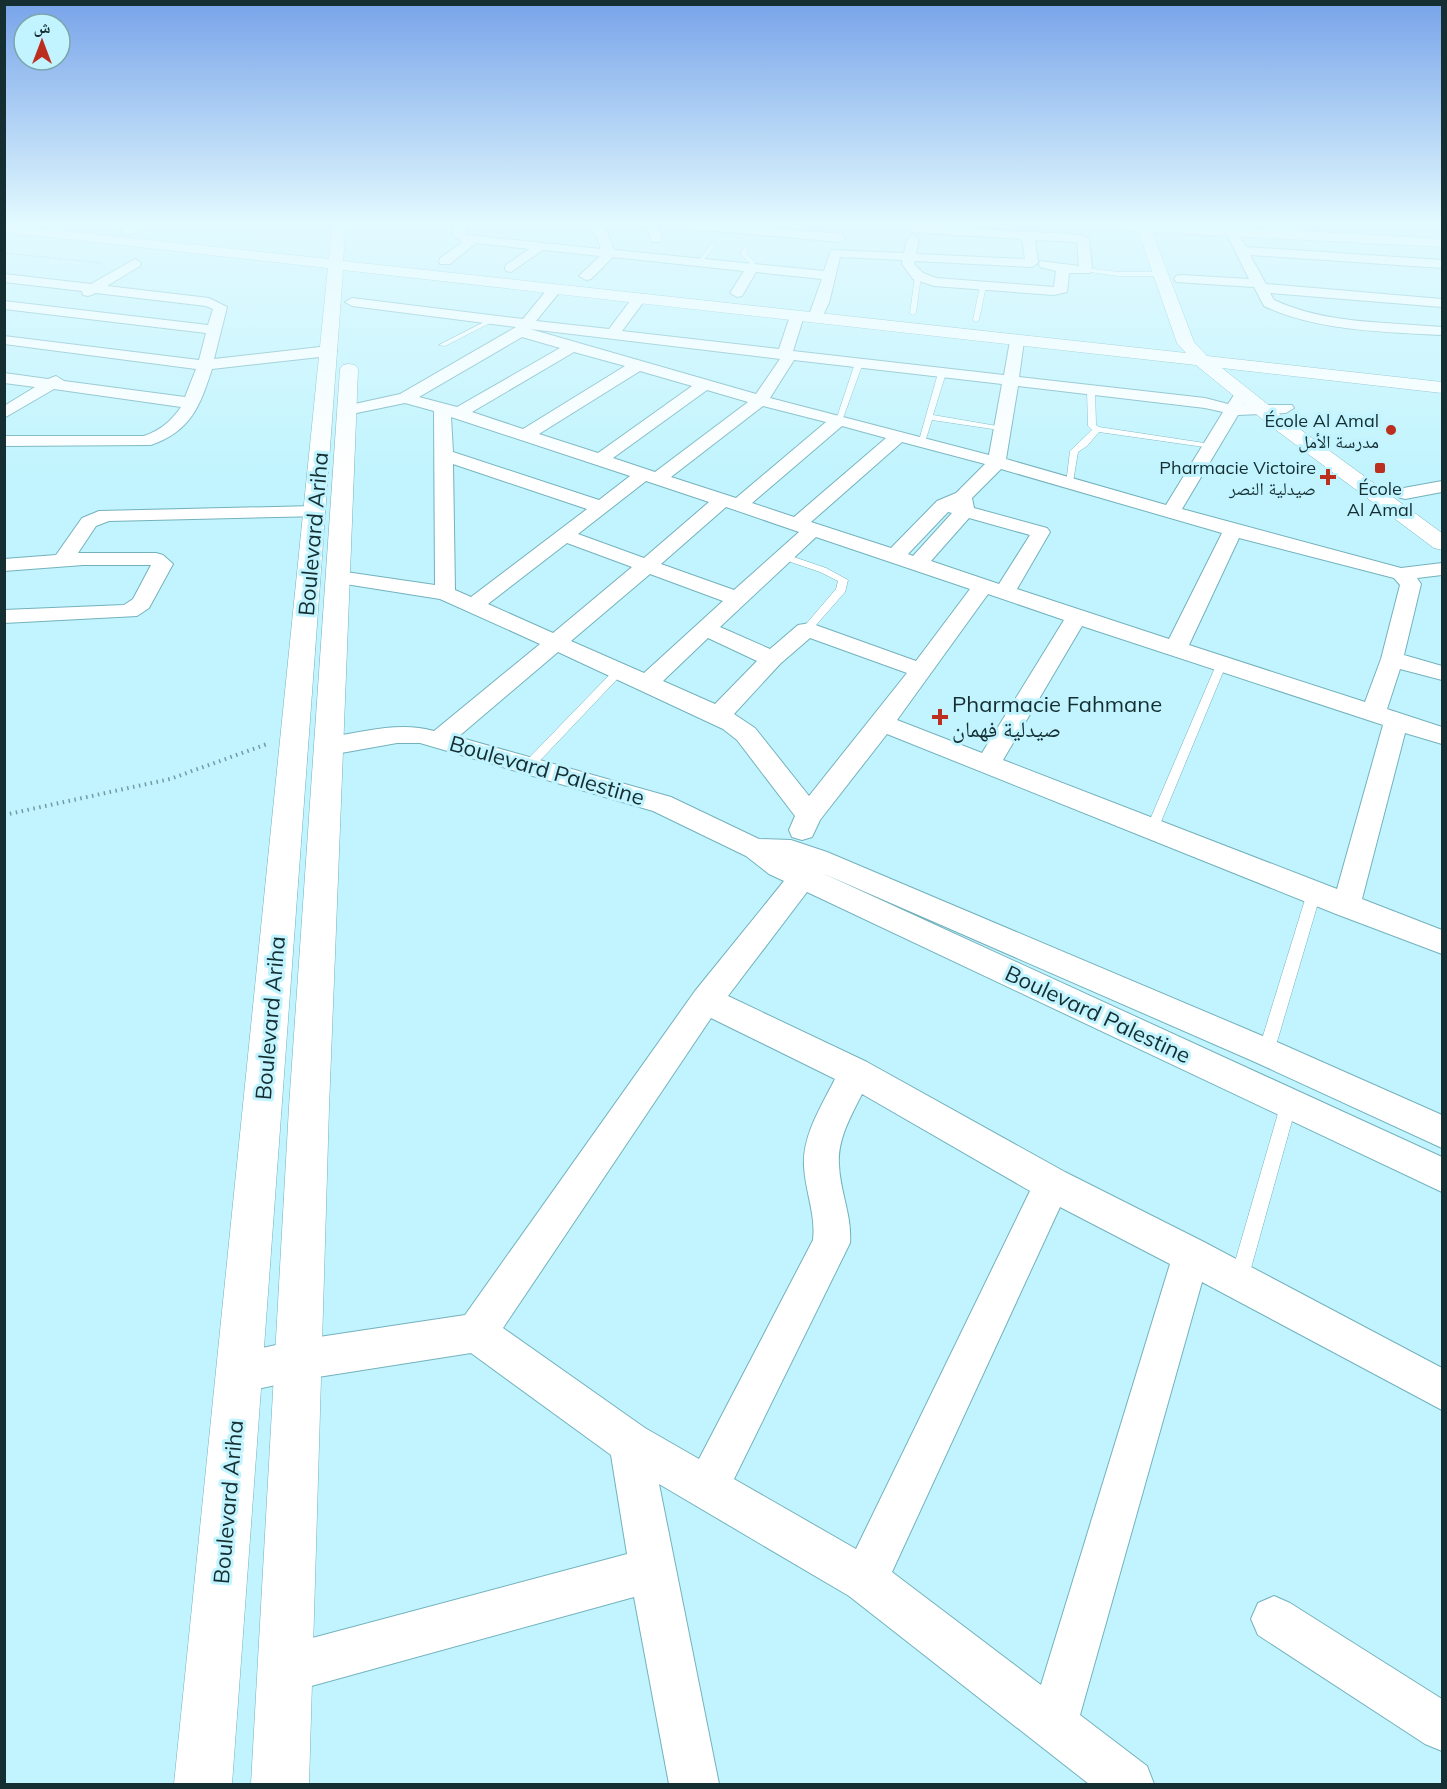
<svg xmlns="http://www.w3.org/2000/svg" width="1447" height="1789" font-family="Mulish,'Noto Naskh Arabic',sans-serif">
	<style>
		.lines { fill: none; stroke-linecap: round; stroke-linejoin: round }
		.lane-casing { stroke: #73b2bd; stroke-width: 1 }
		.street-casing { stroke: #73b2bd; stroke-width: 2 }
		.secondary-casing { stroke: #73b2bd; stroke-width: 1 }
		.path-far1 { stroke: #739ba2; stroke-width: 1.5; stroke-dasharray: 1 2; stroke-linecap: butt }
		.path { stroke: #739ba2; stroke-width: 4; stroke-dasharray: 1.5 4.5; stroke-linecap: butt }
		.lane { fill: #fff; fill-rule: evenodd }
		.street { fill: #fff; fill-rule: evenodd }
		.secondary { fill: #fff; fill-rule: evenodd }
		.poi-dot { fill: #bc2f1f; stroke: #c1f4fe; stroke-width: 2 }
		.labels { text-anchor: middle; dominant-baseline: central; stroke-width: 6; stroke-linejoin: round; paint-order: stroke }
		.far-poi-label { font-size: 18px; fill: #142e32; stroke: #c1f4fe; text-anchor: end }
		.street-label { font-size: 22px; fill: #142e32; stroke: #c1f4fe }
		.poi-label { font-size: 22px; fill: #142e32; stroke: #c1f4fe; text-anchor: start }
	</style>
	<rect width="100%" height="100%" fill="#c1f4fe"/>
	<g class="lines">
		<defs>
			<g id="lane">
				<path d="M711 244 716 245 700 264H696Z"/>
				<path d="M745 246 748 248 746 254 755 262 754 269H750L749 262 740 254Z"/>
				<path d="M1085 268 1119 272H1161L1164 274 1161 276H1119L1083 271Z"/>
				<path d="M918 274 921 276 916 313 913 315 910 313 915 276Z"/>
				<path d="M983 284 986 286 979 320 976 322 973 320 980 286Z"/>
				<path d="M492 318 494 321 445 346 439 345Z"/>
				<path d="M859 361 863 363 842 421 835 423 855 363Z"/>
				<path d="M942 371 946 373 933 415 1003 427 1007 429 1006 431 932 420 925 442 918 444 938 373Z"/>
				<path d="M1091 388 1095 390 1096 425 1099 427 1211 444 1215 446 1211 448 1099 432 1087 446 1078 452 1073 482 1066 484 1070 451 1092 430 1088 426 1087 390Z"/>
				<path d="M779 554H785L826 568 848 580 845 592 810 632H802L801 630 836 589 838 581 820 572 779 558Z"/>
				<path d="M1221 662 1226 665 1158 829 1157 832H1147L1146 829 1216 665Z"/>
				<path d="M620 667 624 668V672L533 768H525L523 765 525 762 616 668Z"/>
				<path d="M1314 888 1319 889 1321 893 1274 1052 1271 1057 1266 1059 1261 1057 1258 1052 1307 893 1309 889Z"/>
				<path d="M1289 1096 1295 1098 1297 1103 1248 1279 1245 1285 1239 1288 1233 1285 1230 1279 1281 1103 1283 1098Z"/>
			</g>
			<g id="street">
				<path d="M128 225H144L130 234H122V228Z"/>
				<path d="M454 225H466V235L601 249 596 235 588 225H601L608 234 614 250 824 271 831 250 904 253 907 239 913 235 919 239 916 254 1025 259 1022 239 911 232 909 229 915 225 1083 235 1089 239 1092 267 1090 273H1069L1067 292 1054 295 934 286 913 279 902 264V260L840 257 829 303 820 321 815 322 808 318 822 279 756 272 742 296 737 297 730 293 744 271 613 257 591 279 586 280 579 276 600 256 543 250 511 272 506 271 505 268 506 265 529 249 476 243 450 264H440L439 261 440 258 463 242 453 236ZM1035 240 1077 242 1079 266 1040 261 1039 264 1040 267 1056 271 1054 287 936 278 923 273 914 264 915 261 1032 267 1038 263Z"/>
				<path d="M646 225H658L662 239 660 242H652Z"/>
				<path d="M687 225H738L840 234 846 238 840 242 693 229Z"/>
				<path d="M1116 225H1149L1150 227C1143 233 1124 231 1116 225Z"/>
				<path d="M1231 227 1235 228 1246 247 1442 260V268L1250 255 1266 284 1442 299V307L1270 293 1274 300C1325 324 1387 322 1442 327V335C1385 332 1317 331 1264 306L1254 287 1176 282 1174 279 1176 276 1181 275 1249 279 1225 231Z"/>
				<path d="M135 259 141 263 140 266 107 286 209 298 227 307 214 359 329 346 337 351 329 356 212 369C200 406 191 431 151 445L4 446V436H144C161 430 171 421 181 407L54 389 4 418V406L35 387 4 383V373L48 379 56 376 64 381 185 397 196 369 4 344V336L199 360 206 333 4 309V301L208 325 213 309 206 306 96 293 88 296 83 295 82 291 4 282V274L91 284Z"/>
				<path d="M555 285 562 289 536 321 609 329 633 297 638 296 645 300 622 331 779 349 790 316 797 312 804 316 793 351 1004 375 1010 341 1017 337 1024 341 1019 377 1205 398 1228 404 1236 392 1242 390 1250 395 1244 405H1292L1294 408 1286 413 1238 415 1182 509 1401 568 1442 563V575L1417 578 1421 584 1404 655 1442 666V680L1400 669 1387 709 1442 727V744L1405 733 1362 899 1442 930V954L1336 914 887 734 820 820 812 837 802 840 792 837 789 830 795 816 737 740 723 729 558 652 458 737 671 797 759 839 791 840 827 852 1277 1042 1442 1115V1148L1255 1062 822 873 1442 1157V1192L807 892 728 996 867 1062 1065 1172 1204 1242 1442 1368V1410L1202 1282 1080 1715 1147 1766 1154 1784H1089L849 1596 659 1484 719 1784H669L634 1597 286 1693 269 1686 262 1669 269 1652 286 1645 627 1554 611 1455 471 1353 299 1380 239 1393 225 1387 219 1373 225 1359 239 1353 299 1340 465 1315 695 991 784 881 769 874 746 856 653 811 420 743H397L330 755 321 752 318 746 321 740 330 737C364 732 400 721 434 731L540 644 440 599 339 583 332 581 329 577 332 573 339 571 435 585 434 411 405 403 347 415 339 410 341 407 400 394 516 327 352 306 345 302 352 298 523 319 550 286ZM530 329 780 359 756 394ZM522 337 560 348 457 407 419 397ZM574 352 625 366 523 429 472 412ZM794 360 1002 384 989 455 770 398ZM640 371 692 386 598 453 539 434ZM1018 386 1205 408 1223 412 1166 505 1006 459ZM707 390 748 402 655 472 613 458ZM763 406 826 422 736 498 671 477ZM451 417 630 476 599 500 453 452ZM842 426 886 438 794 517 752 503ZM902 442 985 464 956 493 937 501 891 548 811 522ZM453 464 587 509 471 597 455 590ZM1001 469 1222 533 1169 639 1017 589 1050 532 1047 528 974 508 972 498ZM646 481 709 502 644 558 578 534ZM726 507 799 532 734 590 661 564ZM948 512 952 513 913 556 908 554ZM969 518 1030 535 999 584 931 561ZM816 537 970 589 916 661 810 623 798 625 770 649 720 627ZM1239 538 1394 578 1400 585 1381 659 1365 702 1189 645ZM567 543 632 567 553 633 488 604ZM650 574 723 601 644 673 571 641ZM988 594 1064 620 982 753 897 720ZM1082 626 1383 725 1337 889 1003 760ZM708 638 757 661 715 704 663 681ZM810 638 907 673 809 796 755 728 734 714 780 664ZM711 1018 835 1079C822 1105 802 1136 804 1166 805 1191 816 1214 813 1240L699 1459 645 1428 503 1328ZM862 1094 1030 1191 856 1549 734 1479 850 1243C852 1215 840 1192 839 1165 837 1140 851 1116 862 1094ZM1060 1207 1170 1264 1041 1685 892 1572Z"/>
				<path d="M1442 481V492L1405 499 1398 497 1396 493 1398 489Z"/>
				<path d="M315 506 322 508 325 512 322 516 109 521 96 526 78 553H156L163 555 173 564 149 608 137 616 4 623V610L124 605 133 599 151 565H83L4 571V559L56 555 82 518 99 511Z"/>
				<path d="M1274 1596 1290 1603 1442 1699V1751L1425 1744 1258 1635 1251 1619 1258 1603Z"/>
			</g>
			<g id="secondary">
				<path d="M4 225 329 259 332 225H346L343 261 1186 353 1177 343 1136 225H1192L1442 239V247L1152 232 1194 342 1207 356 1442 382V393L1222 368 1286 419 1442 533V550L1434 548 1272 427 1196 365 343 270 232 1784H174L328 268 4 232Z"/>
				<path d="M349 364 355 365 358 369 329 1107 309 1784H251L289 1107 340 369 343 365Z"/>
			</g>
		</defs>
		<use href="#lane" class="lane-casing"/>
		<use href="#street" class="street-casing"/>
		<use href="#secondary" class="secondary-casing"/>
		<path class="path-far1" d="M4 253 102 263"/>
		<path class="path" d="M4 815 170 779 267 744"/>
		<use href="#lane" class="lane"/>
		<use href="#street" class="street"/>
		<use href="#secondary" class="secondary"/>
	</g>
	<linearGradient id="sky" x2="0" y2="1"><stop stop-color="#77a3e9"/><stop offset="0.47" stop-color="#e3faff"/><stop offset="1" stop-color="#e3faff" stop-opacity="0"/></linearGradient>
	<rect width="1447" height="476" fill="url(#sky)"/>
	<g class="poi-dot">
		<circle cx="1391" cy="430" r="6"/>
		<rect x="1374" y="462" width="12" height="12" rx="3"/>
		<path d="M1325 468h6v6h6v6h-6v6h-6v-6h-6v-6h6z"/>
		<path d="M937 708h6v6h6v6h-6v6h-6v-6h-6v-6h6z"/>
	</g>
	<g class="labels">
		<g class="far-poi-label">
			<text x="1379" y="420">École Al Amal<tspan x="1379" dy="21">مدرسة الأمل</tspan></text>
			<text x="1316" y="467">Pharmacie Victoire<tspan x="1316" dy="21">صيدلية النصر</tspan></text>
			<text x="1380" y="488" text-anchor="middle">École<tspan x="1380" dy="21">Al Amal</tspan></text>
		</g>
		<g class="street-label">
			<text transform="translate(313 534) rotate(-85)">Boulevard Ariha</text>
			<text transform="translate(547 770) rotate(16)">Boulevard Palestine</text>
			<text transform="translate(1098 1014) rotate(25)">Boulevard Palestine</text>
			<text transform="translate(270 1018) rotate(-85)">Boulevard Ariha</text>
			<text transform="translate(228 1502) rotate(-85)">Boulevard Ariha</text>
		</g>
		<g class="poi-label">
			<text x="952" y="704">Pharmacie Fahmane<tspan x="952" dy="25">صيدلية فهمان</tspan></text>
		</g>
	</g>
	<rect width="1447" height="1789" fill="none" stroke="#142e32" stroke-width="12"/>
	<g transform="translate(42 42)"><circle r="28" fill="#c1f4fe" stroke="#7ca5ac" stroke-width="1.5"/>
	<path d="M0-4.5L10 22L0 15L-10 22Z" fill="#bc2f1f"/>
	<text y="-9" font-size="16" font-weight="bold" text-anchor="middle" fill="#142e32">ش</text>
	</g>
</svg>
